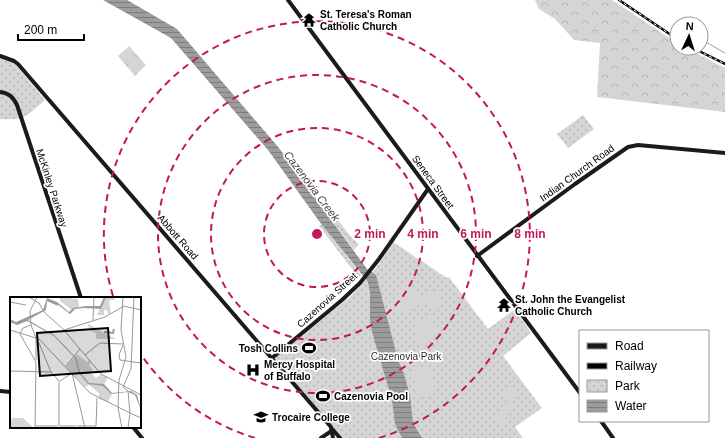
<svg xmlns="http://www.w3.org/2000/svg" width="725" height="438" font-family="Arial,sans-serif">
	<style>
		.grass { fill: url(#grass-tufts) }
		.forest { fill: url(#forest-crowns) }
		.park { fill: url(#park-dots) }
		.pitch { fill: #d5d5d5 }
		.water { fill: url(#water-rules) }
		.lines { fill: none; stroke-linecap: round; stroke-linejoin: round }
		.stream { stroke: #9c9c9c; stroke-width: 1 }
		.secondary { stroke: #1b1b1b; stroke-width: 4 }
		.rail-casing { stroke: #000; stroke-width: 2.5 }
		.rail { stroke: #fff; stroke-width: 1; stroke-dasharray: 3; stroke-linecap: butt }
		.ring { fill: none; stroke: #c2185b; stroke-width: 2; stroke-dasharray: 7 5 }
		.labels { text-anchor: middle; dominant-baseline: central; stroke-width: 3.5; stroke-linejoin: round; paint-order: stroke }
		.poi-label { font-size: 10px; font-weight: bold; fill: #000; stroke: #fff; text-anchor: start }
		.street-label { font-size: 10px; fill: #000; stroke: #fff }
		.park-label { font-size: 10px; fill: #2c2c2c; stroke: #fff }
		.water-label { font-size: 11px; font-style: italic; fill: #3d3d3d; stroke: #fff }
		.inset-river { fill: none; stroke: #9c9c9c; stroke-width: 2 }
		.inset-road { fill: none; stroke: #999; stroke-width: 1 }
		.view { fill: #000; fill-opacity: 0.15; stroke: #000; stroke-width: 2 }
		.inset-edge { fill: none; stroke: #000; stroke-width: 2 }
		.centre { fill: #c2185b; stroke: #fff; stroke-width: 2 }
		.ring-label { font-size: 12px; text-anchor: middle; font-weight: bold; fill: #c2185b; stroke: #fff; stroke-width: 3.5; stroke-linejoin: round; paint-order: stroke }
	</style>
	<defs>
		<pattern id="grass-tufts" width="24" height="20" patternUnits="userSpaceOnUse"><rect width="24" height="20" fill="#d5d5d5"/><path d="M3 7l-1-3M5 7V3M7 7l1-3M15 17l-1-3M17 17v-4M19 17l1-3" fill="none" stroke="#b5b5b5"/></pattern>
		<pattern id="forest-crowns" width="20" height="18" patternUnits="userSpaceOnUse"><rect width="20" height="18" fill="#d5d5d5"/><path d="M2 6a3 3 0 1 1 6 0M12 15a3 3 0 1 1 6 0" fill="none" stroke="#b5b5b5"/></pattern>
		<pattern id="park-dots" width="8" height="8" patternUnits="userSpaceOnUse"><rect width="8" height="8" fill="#d5d5d5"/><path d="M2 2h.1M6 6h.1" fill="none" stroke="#b5b5b5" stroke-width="1.8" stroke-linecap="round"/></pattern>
		<pattern id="water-rules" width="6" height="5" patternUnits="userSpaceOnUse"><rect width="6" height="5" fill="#9c9c9c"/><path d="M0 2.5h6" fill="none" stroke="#7d7d7d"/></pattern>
	</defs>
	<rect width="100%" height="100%" fill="#fff"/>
	<path class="grass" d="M129 46 146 65 135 76 118 56Z"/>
	<path class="forest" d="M535 0H612L677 43V48H686L725 68V112L597 97 600 43 574 40 555 19 539 9Z"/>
	<g class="park">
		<path d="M0 58 15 64 45 100C27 115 26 121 0 119Z"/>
		<path d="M583 115 594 129 568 148 557 134Z"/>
		<path d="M335 216 351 237 359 244 354 250 331 219Z"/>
		<path d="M322 224 361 275 359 278 319 226Z"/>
		<path d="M393 242 447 278 449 277 488 329 515 309 531 333 503 356 542 408 515 427 523 438H341L274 358 350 297 376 268Z"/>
	</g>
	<g class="pitch">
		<path d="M406 285 425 299C414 311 401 319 389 304Z"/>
		<path d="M439 291 441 293V310C429 308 426 305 424 293Z"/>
		<path d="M431 315 438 334 437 337 418 344 414 330 415 324 420 320Z"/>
		<path d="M430 367 436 393 418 397 412 371Z"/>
		<path d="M509 386 517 393 510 401 515 406 500 426 492 419 508 400 502 395Z"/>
	</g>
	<path class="water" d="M103 0H127L177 29 279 148 367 269 376 275 398 360 404 374 410 396 413 423 422 438H402L395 424 392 400 372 332 370 319V292L368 282 319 221 268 150 171 38Z"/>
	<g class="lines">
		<path class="stream" d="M701 41H704L725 53"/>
		<g class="secondary">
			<path d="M288 0 580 393"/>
			<path d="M0 56 14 61 18 64 331 427 333 438"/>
			<path d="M0 92C9 93 13 97 17 105L81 298"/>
			<path d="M477 256 575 184 628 147 638 145 725 153"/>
			<path d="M272 358 342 300 360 283 379 259 428 189"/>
			<path d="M0 391 11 392"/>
			<path d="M601 421 613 438"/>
			<path d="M133 427 142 438"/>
			<path d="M333 430 340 438"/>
			<path d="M321 438 333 430"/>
		</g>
		<defs>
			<g id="rail">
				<path d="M619 0 677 39"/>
				<path d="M693 48 725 64"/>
			</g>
		</defs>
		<use href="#rail" class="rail-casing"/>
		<use href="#rail" class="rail"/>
	</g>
	<g class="ring">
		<circle cx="317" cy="234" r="53"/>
		<circle cx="317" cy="234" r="106"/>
		<circle cx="317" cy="234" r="159"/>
		<path d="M255 438A213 213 0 0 1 140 353M113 296A213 213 0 1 1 379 438"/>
	</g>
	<defs>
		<symbol id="temple-bare" viewBox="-9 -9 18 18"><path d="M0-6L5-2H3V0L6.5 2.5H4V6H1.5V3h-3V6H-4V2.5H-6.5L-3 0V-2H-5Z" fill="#000" stroke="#fff" stroke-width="2.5" paint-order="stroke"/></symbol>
		<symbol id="stadium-bare" viewBox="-9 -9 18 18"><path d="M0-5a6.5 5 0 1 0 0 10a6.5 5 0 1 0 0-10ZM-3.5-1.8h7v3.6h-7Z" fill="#000" stroke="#fff" stroke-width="2.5" paint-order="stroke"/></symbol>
		<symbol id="hospital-bare" viewBox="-9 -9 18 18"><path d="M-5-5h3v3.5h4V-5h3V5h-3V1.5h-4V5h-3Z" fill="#000" stroke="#fff" stroke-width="2.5" paint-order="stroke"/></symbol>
		<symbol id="university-bare" viewBox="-9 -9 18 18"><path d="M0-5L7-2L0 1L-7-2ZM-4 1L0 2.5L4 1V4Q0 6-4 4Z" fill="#000" stroke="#fff" stroke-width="2.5" paint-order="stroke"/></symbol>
	</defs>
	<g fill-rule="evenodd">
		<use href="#temple-bare" x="299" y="10" width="20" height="20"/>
		<use href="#temple-bare" x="494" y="295" width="20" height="20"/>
		<use href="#stadium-bare" x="299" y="338" width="20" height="20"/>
		<use href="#hospital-bare" x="243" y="360" width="20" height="20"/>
		<use href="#stadium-bare" x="313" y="386" width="20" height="20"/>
		<use href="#university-bare" x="251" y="407" width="20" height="20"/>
	</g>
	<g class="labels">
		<g class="poi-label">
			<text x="320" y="14">St. Teresa's Roman<tspan x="320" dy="12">Catholic Church</tspan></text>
			<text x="515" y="299">St. John the Evangelist<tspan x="515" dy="12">Catholic Church</tspan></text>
			<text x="298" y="348" text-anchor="end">Tosh Collins</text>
			<text x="264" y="364">Mercy Hospital<tspan x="264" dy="12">of Buffalo</tspan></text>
			<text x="334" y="396">Cazenovia Pool</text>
			<text x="272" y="417">Trocaire College</text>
		</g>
		<g class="street-label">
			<text transform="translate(577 173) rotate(-36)">Indian Church Road</text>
			<text transform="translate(433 182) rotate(54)">Seneca Street</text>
			<text transform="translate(52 188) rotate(72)">McKinley Parkway</text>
			<text transform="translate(178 237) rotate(49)">Abbott Road</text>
			<text transform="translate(327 300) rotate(-42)">Cazenovia Street</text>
		</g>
		<g class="park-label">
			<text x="406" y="356">Cazenovia Park</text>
		</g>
		<g class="water-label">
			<text transform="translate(312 186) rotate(53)">Cazenovia Creek</text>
		</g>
	</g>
	<g transform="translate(10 297)">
		<rect width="131" height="131" fill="#fff"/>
		<path d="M105 0 104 3H99L101 16 98 17 97 13H94V18H87L95 1ZM77 26 94 36 106 42H86V36L80 33Z" fill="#d5d5d5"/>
		<path d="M50 0 68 2 69 10 62 13 50 4ZM60 56 64 61 67 57 77 65 79 63 81 65 79 68 83 73 80 75 86 81 91 77 98 80 94 88 102 97 98 105 89 102V96L79 88 75 90 56 70 64 61ZM2 121H13L24 131H0Z" fill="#d5d5d5"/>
		<path d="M94 0H96L91 12 74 11 65 12 60 17 47 7 48 9 37 4 36 13 18 23 44 38 55 49 66 61 70 75 79 86 94 87 102 96 121 94 127 98 131 113 125 98 118 95 101 97 93 89 78 87 69 76 65 61 44 39 17 24 7 28 0 25V22L6 25 33 13 37 1 47 5 59 15 63 11 76 9H90Z" fill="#9c9c9c"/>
		<path class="inset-river" d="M94 35 103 36 104 32"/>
		<path class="inset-road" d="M19 0 29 6 34 15 53 32 91 77 131 98M124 0 121 72 113 90 118 94 120 116 131 121M0 5 16 8M83 23 84 0M21 28 26 41V63M0 33 29 42 80 96 120 116 118 131M54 33 95 20 114 9 131 13M26 45 29 46 41 75 49 84M113 48 109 58 110 63 131 66M75 58 90 46 113 47M56 69 70 52M0 74 41 75M62 76 75 131M50 84 62 76M49 128V84M25 129H48M49 129H66M67 129H86L87 101M25 131 26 65 10 37 13 31 21 28 20 14 27 0M112 131 108 111 109 83 116 60 111 33 113 0"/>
		<path class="view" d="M98 31 101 74 30 79 27 36Z"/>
		<rect width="131" height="131" class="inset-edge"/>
	</g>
	<circle cx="317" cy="234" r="6" class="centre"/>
	<g class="ring-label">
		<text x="370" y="238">2 min</text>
		<text x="423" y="238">4 min</text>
		<text x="476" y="238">6 min</text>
		<text x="530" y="238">8 min</text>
	</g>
	<rect x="579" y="330" width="130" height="92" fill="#ffffff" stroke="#999999"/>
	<rect x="587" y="343" width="20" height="6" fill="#1b1b1b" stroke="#999999"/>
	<text x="615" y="350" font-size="12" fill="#000000">Road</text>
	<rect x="587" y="363" width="20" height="6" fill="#000000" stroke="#999999"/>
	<text x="615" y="370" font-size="12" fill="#000000">Railway</text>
	<rect x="587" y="380" width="20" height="12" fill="url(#park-dots)" stroke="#999999"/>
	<text x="615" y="390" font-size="12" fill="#000000">Park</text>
	<rect x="587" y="400" width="20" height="12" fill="url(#water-rules)" stroke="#999999"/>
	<text x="615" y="410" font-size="12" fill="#000000">Water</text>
	<g transform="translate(689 36) rotate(4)"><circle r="19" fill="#ffffff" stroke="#999999"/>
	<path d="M0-3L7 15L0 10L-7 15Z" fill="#000000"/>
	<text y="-6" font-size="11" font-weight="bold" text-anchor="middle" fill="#000000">N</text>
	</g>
	<path d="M18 34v6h66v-6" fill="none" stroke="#000000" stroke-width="2"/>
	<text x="24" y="34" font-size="12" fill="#000000" stroke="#ffffff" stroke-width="3" paint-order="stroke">200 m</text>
</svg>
